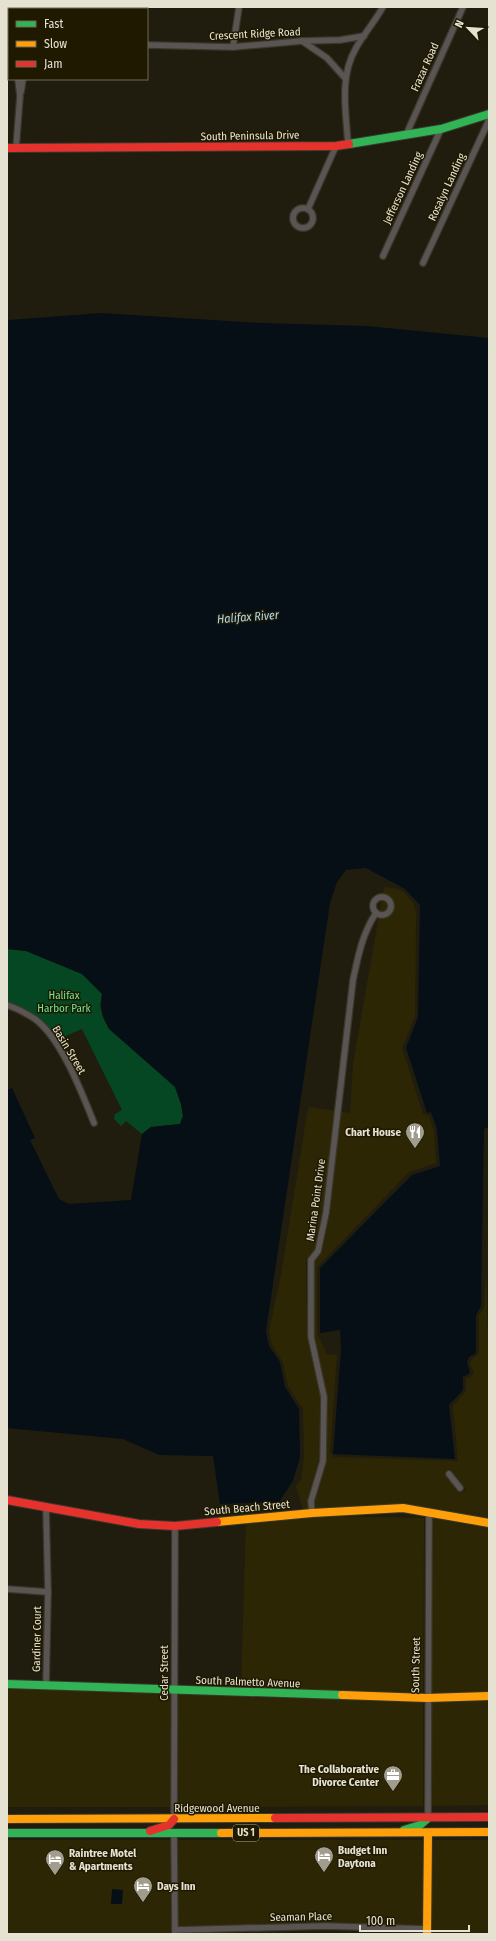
<svg xmlns="http://www.w3.org/2000/svg" width="496" height="1941" font-family="'Fira Sans Condensed',sans-serif">
	<style>
		.built { fill: #2d2605; fill-rule: evenodd }
		.green { fill: #044722 }
		.water { fill: #060f15 }
		.lines { fill: none; stroke-linecap: round; stroke-linejoin: round }
		.street-casing { stroke: #3a382c; stroke-width: 8 }
		.fast-casing { stroke: #3a382c; stroke-width: 10 }
		.slow-casing { stroke: #3a382c; stroke-width: 10 }
		.jam-casing { stroke: #3a382c; stroke-width: 10 }
		.street { stroke: #5a5552; stroke-width: 5.5 }
		.fast { stroke: #30b455; stroke-width: 8 }
		.slow { stroke: #ff9f0a; stroke-width: 8 }
		.jam { stroke: #e5322d; stroke-width: 8 }
		.labels { text-anchor: middle; dominant-baseline: central; stroke-width: 3; stroke-linejoin: round; paint-order: stroke }
		.shield { fill: #1f1900; stroke: #aaa693; stroke-width: 1 }
		.shield-label { font-size: 10px; font-weight: bold; fill: #e6e2d2 }
		.street-label { font-size: 11px; fill: #e6e2d2; stroke: #1f1900 }
		.park-label { font-size: 11px; fill: #6be594; stroke: #1f1900 }
		.poi-label { font-size: 11px; font-weight: bold; fill: #e6e2d2; stroke: #1f1900; text-anchor: start }
		.water-label { font-size: 12px; font-style: italic; fill: #aad8f6; stroke: #1f1900 }
	</style>
	<rect width="100%" height="100%" fill="#201d0f"/>
	<g class="built">
		<path d="M384 887 394 888 404 892 413 903 416 912 415 1016 402 1048 423 1114 429 1116 434 1130 436 1163 409 1172 317 1267V1333L327 1354 337 1355 330 1453 334 1457 458 1461 453 1406 466 1391V1379L474 1374 470 1363 472 1359 479 1354V1316L484 1307 486 1271 489 1367V1519L403 1504 316 1509 315 1502 327 1462 328 1398 315 1337V1262L322 1252 331 1209 323 1208 314 1249 306 1260 307 1337 320 1397 319 1461 307 1499 308 1510H303L296 1486 301 1480 304 1457 303 1409 288 1386 283 1362 272 1345 269 1331 281 1275 307 1114 309 1107 350 1113 353 1064ZM450 1469 466 1490 459 1493 444 1473Z"/>
		<path d="M324 1516 424 1518 423 1694 241 1689 246 1523Z"/>
		<path d="M433 1518 489 1527V1692L431 1694Z"/>
		<path d="M7 1688 170 1694V1807H7Z"/>
		<path d="M178 1694 423 1702V1806L178 1807Z"/>
		<path d="M489 1700V1805L432 1806 431 1702Z"/>
		<path d="M7 1840H170L171 1934H7Z"/>
		<path d="M178 1840H423V1925L325 1922 179 1926Z"/>
		<rect x="432" y="1840" width="57" height="94"/>
	</g>
	<path class="green" d="M7 949 26 951 82 974 102 994 100 1006 103 1018 175 1087 181 1104 183 1116 180 1124 151 1127 142 1134 126 1121 121 1126 114 1119 115 1114 122 1110 82 1029 54 1041 35 1019 7 1005Z"/>
	<g class="water">
		<path d="M102 313 262 323 367 326 489 338V1127L484 1129 481 1306 476 1315V1353L469 1357 467 1362 470 1373 463 1377V1390L449 1405 455 1459 333 1454 341 1349 340 1330 320 1333V1268L412 1175 440 1166 437 1129 431 1112 427 1113 406 1048 418 1017 420 905 405 889 366 868 346 870 337 882 330 903 266 1331 269 1346 280 1362 285 1387 299 1409 300 1457 293 1481 279 1502 220 1504 213 1456 159 1455 123 1439 7 1428V1090L12 1088 35 1138 30 1140 59 1199 69 1204 131 1200 142 1134 151 1127 180 1124 183 1116 181 1104 175 1087 109 1029C102 1017 100 1008 102 994L82 974 26 951 7 949V320Z"/>
		<path d="M112 1889 123 1890 122 1904H111Z"/>
	</g>
	<g class="lines">
		<defs>
			<g id="street">
				<path d="M22 9 23 7"/>
				<path d="M111 9 112 7"/>
				<path d="M302 41 327 58 345 78"/>
				<path d="M147 45 233 47 302 41 340 40 364 36"/>
				<path d="M233 47 239 7"/>
				<path d="M21 92 23 79"/>
				<path d="M406 135 463 7"/>
				<path d="M348 144C346 112 339 77 356 48 364 34 375 21 383 7"/>
				<path d="M16 148 20 96 18 79"/>
				<circle cx="303" cy="218" r="10"/>
				<path d="M308 209 336 146"/>
				<path d="M383 256 441 129"/>
				<path d="M423 263 489 120"/>
				<circle cx="382" cy="906" r="9"/>
				<path d="M7 1005C16 1008 26 1013 35 1019 61 1038 82 1093 94 1123"/>
				<path d="M449 1474 460 1488"/>
				<path d="M46 1507 48 1592 46 1686"/>
				<path d="M312 1513 311 1501 323 1461 324 1397 311 1337V1260L318 1251 326 1213 353 980C358 957 362 934 376 913"/>
				<path d="M7 1589 48 1592"/>
				<path d="M428 1818 429 1512"/>
				<path d="M174 1819 175 1526"/>
				<path d="M174 1833 175 1934"/>
				<path d="M175 1930 326 1926 427 1929"/>
			</g>
			<g id="fast">
				<path d="M349 144 441 129 489 114"/>
				<path d="M7 1684 342 1695"/>
				<path d="M404 1830 420 1825 428 1818"/>
				<path d="M7 1833H221"/>
			</g>
			<g id="slow">
				<path d="M217 1522 312 1513 403 1508 489 1523"/>
				<path d="M342 1695 427 1698 489 1696"/>
				<path d="M7 1819 275 1818"/>
				<path d="M221 1833 489 1832"/>
				<path d="M427 1934 428 1833"/>
			</g>
			<g id="jam">
				<path d="M7 148 336 146 349 144"/>
				<path d="M7 1500 139 1524 175 1526 217 1522"/>
				<path d="M275 1818 489 1817"/>
				<path d="M150 1831 169 1825 174 1819"/>
			</g>
		</defs>
		<use href="#street" class="street-casing"/>
		<use href="#fast" class="fast-casing"/>
		<use href="#slow" class="slow-casing"/>
		<use href="#jam" class="jam-casing"/>
		<use href="#street" class="street"/>
		<use href="#fast" class="fast"/>
		<use href="#slow" class="slow"/>
		<use href="#jam" class="jam"/>
	</g>
	<defs>
		<symbol id="restaurant-pin" viewBox="-11 -11 22 30"><path d="M0 17L-7.5 6A9.5 9.5 0 1 1 7.5 6Z" fill="#a19d8e" stroke="#1f1900"/><path d="M-5-6h1v4h1v-4h1v4h1v-4h1v5L-1.5 .5V6h-2V.5L-5-1ZM5-6V6H3V1.5H1.5Q1.5-4 5-6Z" fill="#fff"/></symbol>
		<symbol id="office-pin" viewBox="-11 -11 22 30"><path d="M0 17L-7.5 6A9.5 9.5 0 1 1 7.5 6Z" fill="#a19d8e" stroke="#1f1900"/><path d="M-6-3h4V-5.5h4V-3h4V5H-6ZM-1-4.5V-3h2v-1.5ZM-6 0V1H6V0Z" fill="#fff"/></symbol>
		<symbol id="hotel-pin" viewBox="-11 -11 22 30"><path d="M0 17L-7.5 6A9.5 9.5 0 1 1 7.5 6Z" fill="#a19d8e" stroke="#1f1900"/><path d="M-6-4.5h1.5V1H6V5H4.5V3h-9V5H-6ZM-4 0a1.8 1.8 0 1 1 3.6 0ZM.5 0V-2.5h3Q6-2.5 6 0Z" fill="#fff"/></symbol>
	</defs>
	<g fill-rule="evenodd">
		<use href="#restaurant-pin" x="404" y="1121" width="22" height="30"/>
		<use href="#office-pin" x="382" y="1764" width="22" height="30"/>
		<use href="#hotel-pin" x="313" y="1845" width="22" height="30"/>
		<use href="#hotel-pin" x="44" y="1848" width="22" height="30"/>
		<use href="#hotel-pin" x="132" y="1875" width="22" height="30"/>
	</g>
	<g class="labels">
		<rect class="shield" x="233" y="1825" width="26" height="16" rx="3"/>
		<g class="shield-label">
			<text x="246" y="1833">US 1</text>
		</g>
		<g class="street-label">
			<text transform="translate(255 34) rotate(-3)">Crescent Ridge Road</text>
			<text transform="translate(425 67) rotate(-66)">Frazar Road</text>
			<text transform="translate(250 136) rotate(-1)">South Peninsula Drive</text>
			<text transform="translate(447 187) rotate(-65)">Rosalyn Landing</text>
			<text transform="translate(403 188) rotate(-65)">Jefferson Landing</text>
			<text transform="translate(69 1050) rotate(59)">Basin Street</text>
			<text transform="translate(316 1200) rotate(-82)">Marina Point Drive</text>
			<text transform="translate(247 1508) rotate(-5)">South Beach Street</text>
			<text transform="translate(37 1639) rotate(-89)">Gardiner Court</text>
			<text transform="translate(416 1665) rotate(-89)">South Street</text>
			<text transform="translate(164 1673) rotate(-90)">Cedar Street</text>
			<text transform="translate(248 1682) rotate(2)">South Palmetto Avenue</text>
			<text x="217" y="1808">Ridgewood Avenue</text>
			<text transform="translate(301 1917) rotate(-1)">Seaman Place</text>
		</g>
		<g class="park-label">
			<text x="64" y="995">Halifax<tspan x="64" dy="13">Harbor Park</tspan></text>
		</g>
		<g class="poi-label">
			<text x="401" y="1132" text-anchor="end">Chart House</text>
			<text x="379" y="1769" text-anchor="end">The Collaborative<tspan x="379" dy="13">Divorce Center</tspan></text>
			<text x="338" y="1850">Budget Inn<tspan x="338" dy="13">Daytona</tspan></text>
			<text x="69" y="1853">Raintree Motel<tspan x="69" dy="13">&amp; Apartments</tspan></text>
			<text x="157" y="1886">Days Inn</text>
		</g>
		<g class="water-label">
			<text transform="translate(248 617) rotate(-4)">Halifax River</text>
		</g>
	</g>
	<rect width="496" height="1941" fill="none" stroke="#e6e2d2" stroke-width="16"/>
	<rect x="8" y="8" width="140" height="72" fill="#1f1900" stroke="#6f6954"/>
	<rect x="16" y="21" width="20" height="6" fill="#30b455" stroke="#6f6954"/>
	<text x="44" y="28" font-size="12" fill="#e6e2d2">Fast</text>
	<rect x="16" y="41" width="20" height="6" fill="#ff9f0a" stroke="#6f6954"/>
	<text x="44" y="48" font-size="12" fill="#e6e2d2">Slow</text>
	<rect x="16" y="61" width="20" height="6" fill="#e5322d" stroke="#6f6954"/>
	<text x="44" y="68" font-size="12" fill="#e6e2d2">Jam</text>
	<g transform="translate(468 28) rotate(295)" stroke="#1f1900" stroke-width="3" paint-order="stroke">
	<path d="M0-3L7 15L0 10L-7 15Z" fill="#e6e2d2"/>
	<text y="-6" font-size="11" font-weight="bold" text-anchor="middle" fill="#e6e2d2">N</text>
	</g>
	<path d="M360 1925v6h109v-6" fill="none" stroke="#e6e2d2" stroke-width="2"/>
	<text x="366" y="1925" font-size="12" fill="#e6e2d2" stroke="#1f1900" stroke-width="3" paint-order="stroke">100 m</text>
</svg>
